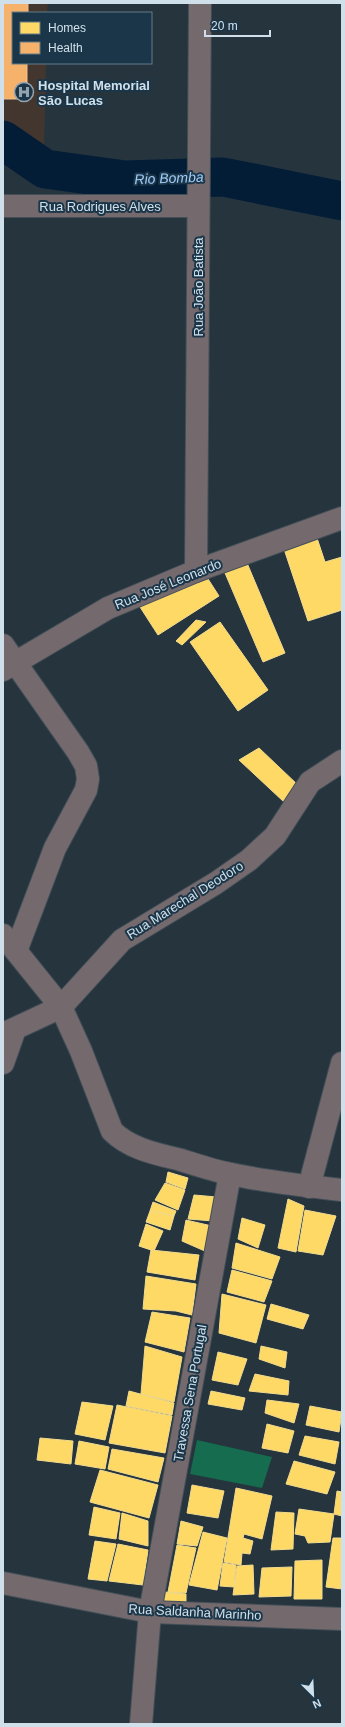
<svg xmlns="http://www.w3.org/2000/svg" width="345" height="1727" font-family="Helvetica,sans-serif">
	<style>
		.medical { fill: #43362e }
		.forest { fill: #156c4f }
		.homes { fill: #ffd966; stroke: #f1db8e }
		.health { fill: #f6b26b; stroke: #ebc091 }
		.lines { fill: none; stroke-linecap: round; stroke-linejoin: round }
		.river { stroke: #041d37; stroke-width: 39 }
		.minor-casing { stroke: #434f57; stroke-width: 24 }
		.minor { stroke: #746a6d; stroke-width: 22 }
		.labels { text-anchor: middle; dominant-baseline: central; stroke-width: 4; stroke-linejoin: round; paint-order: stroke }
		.poi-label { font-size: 13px; font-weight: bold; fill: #d0e0eb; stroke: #1b3648; text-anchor: start }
		.street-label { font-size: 13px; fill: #d0e0eb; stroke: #1b3648 }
		.water-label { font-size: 14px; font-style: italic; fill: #a1ccfa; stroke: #1b3648 }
	</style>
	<rect width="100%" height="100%" fill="#26343e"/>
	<path class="medical" d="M3 3H48L47 13H13V63H46L44 151 3 121Z"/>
	<path class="forest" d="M197 1440 272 1457 262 1488 190 1474Z"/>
	<g class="homes">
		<path d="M316 535 325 562 342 557V610L308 621 283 546Z"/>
		<path d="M247 563 285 653 263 662 225 573Z"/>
		<path d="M201 568 219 596 158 635 140 607Z"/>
		<path d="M196 620 206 622 182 645 176 641Z"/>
		<path d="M220 622 268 690 238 711 190 642Z"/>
		<path d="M259 748 299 786 284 802 239 760Z"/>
		<path d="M168 1172 188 1178 185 1189 166 1182Z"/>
		<path d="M165 1183 185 1190 178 1210 155 1200Z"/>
		<path d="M194 1195 217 1197 213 1221 188 1219Z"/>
		<path d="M288 1199 304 1206 296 1252 278 1248Z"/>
		<path d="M153 1202 176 1211 174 1216 150 1211Z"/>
		<path d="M305 1210 336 1216 323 1255 298 1251Z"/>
		<path d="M150 1211 174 1216 170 1230 146 1222Z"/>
		<path d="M242 1218 265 1225 258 1248 238 1239Z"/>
		<path d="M186 1220 212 1226 207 1252 182 1241Z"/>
		<path d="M146 1224 163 1231 154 1251 139 1246Z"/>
		<path d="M236 1243 280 1257 272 1279 232 1268Z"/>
		<path d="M151 1250 199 1255 195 1280 147 1272Z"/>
		<path d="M232 1270 272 1281 264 1302 227 1292Z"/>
		<path d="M146 1276 196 1284 192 1315 176 1311 143 1309Z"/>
		<path d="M222 1294 266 1305 256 1343 219 1333Z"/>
		<path d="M271 1304 309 1315 303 1329 267 1319Z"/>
		<path d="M152 1312 190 1318 184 1352 145 1342Z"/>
		<path d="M145 1346 182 1357 174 1402 141 1394Z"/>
		<path d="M261 1346 287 1352 285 1368 259 1359Z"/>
		<path d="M218 1352 247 1359 238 1385 212 1380Z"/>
		<path d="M255 1374 289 1381 288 1395 249 1391Z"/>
		<path d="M129 1391 174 1403 172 1415 126 1406Z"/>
		<path d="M211 1391 245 1398 242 1410 208 1404Z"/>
		<path d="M267 1400 299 1404 294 1423 265 1413Z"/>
		<path d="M82 1402 113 1406 105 1440 75 1434Z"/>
		<path d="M117 1405 172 1416 165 1453 109 1443Z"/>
		<path d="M310 1406 342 1412 339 1432 306 1425Z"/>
		<path d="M267 1424 294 1431 288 1453 262 1448Z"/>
		<path d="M305 1436 339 1442 335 1464 299 1455Z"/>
		<path d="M40 1438 73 1441 71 1464 37 1460Z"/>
		<path d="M79 1441 109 1447 105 1469 75 1464Z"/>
		<path d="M112 1449 164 1458 158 1482 108 1469Z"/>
		<path d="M294 1461 335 1472 327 1494 286 1484Z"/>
		<path d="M100 1470 158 1485 149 1518 90 1502Z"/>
		<path d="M192 1485 224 1491 218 1518 187 1513Z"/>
		<path d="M236 1488 272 1496 262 1539 244 1534 243 1538 253 1541 250 1554 242 1553 241 1565 224 1562Z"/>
		<path d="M337 1491 342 1492V1516L334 1514Z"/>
		<path d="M94 1507 120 1513 116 1539 89 1535Z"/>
		<path d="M299 1509 334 1514 330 1542 308 1543 305 1536 295 1534Z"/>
		<path d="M276 1512 294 1513 293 1549 271 1550Z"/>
		<path d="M122 1513 148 1521V1546L119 1539Z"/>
		<path d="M181 1521 203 1527 197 1546 177 1544Z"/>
		<path d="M203 1532 227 1538 217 1590 189 1585Z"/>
		<path d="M333 1538H342V1589L326 1587Z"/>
		<path d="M95 1541 116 1544 107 1581 88 1579Z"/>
		<path d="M118 1544 148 1550 143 1585 109 1581Z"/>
		<path d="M177 1545 196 1548 186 1593 168 1592Z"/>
		<path d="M322 1560V1599H294L295 1561Z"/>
		<path d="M223 1563 236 1565 234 1587 220 1586Z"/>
		<path d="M253 1565 254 1594 233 1595 237 1566Z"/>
		<path d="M292 1567 291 1596 259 1597 262 1568Z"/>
		<path d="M165 1592 186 1594V1609H162Z"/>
	</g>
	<path class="health" d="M3 3H28V13H13V63H27V99H3Z"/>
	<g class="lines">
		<path class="river" d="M3 140 45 169 125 180 223 177 342 201"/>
		<defs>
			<g id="minor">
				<path d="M3 206H198"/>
				<path d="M196 571 200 3"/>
				<path d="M3 645 78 752 86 766 88 779 86 790 55 848 16 951"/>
				<path d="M3 670 108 608 196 571 342 518"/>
				<path d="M3 935 61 1007 81 1051 112 1131C130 1149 157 1154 181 1160 197 1165 214 1171 231 1174 267 1182 305 1186 342 1190"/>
				<path d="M3 1034 61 1007 122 940 216 883 249 860 275 836 310 782 342 761"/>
				<path d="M3 1063 15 1029"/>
				<path d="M309 1187 342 1063"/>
				<path d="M3 1583 150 1612 342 1619"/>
				<path d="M141 1724 150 1612 230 1174"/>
			</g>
		</defs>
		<use href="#minor" class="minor-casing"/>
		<use href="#minor" class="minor"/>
	</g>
	<defs>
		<symbol id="hospital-ring" viewBox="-11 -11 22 22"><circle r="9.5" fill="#1b3648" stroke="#94a4ae" stroke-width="1.5"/><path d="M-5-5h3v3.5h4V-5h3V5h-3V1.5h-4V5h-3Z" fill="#94a4ae"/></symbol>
	</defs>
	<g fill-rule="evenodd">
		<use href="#hospital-ring" x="13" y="81" width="22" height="22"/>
	</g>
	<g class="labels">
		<g class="poi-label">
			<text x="38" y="85">Hospital Memorial<tspan x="38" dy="15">São Lucas</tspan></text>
		</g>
		<g class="street-label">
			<text x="100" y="206">Rua Rodrigues Alves</text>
			<text transform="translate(198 287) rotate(-90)">Rua João Batista</text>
			<text transform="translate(168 584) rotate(-22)">Rua José Leonardo</text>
			<text transform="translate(185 900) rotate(-32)">Rua Marechal Deodoro</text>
			<text transform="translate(190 1393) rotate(-80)">Travessa Sena Portugal</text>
			<text transform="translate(195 1612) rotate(3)">Rua Saldanha Marinho</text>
		</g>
		<g class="water-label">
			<text transform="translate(169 178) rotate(-2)">Rio Bomba</text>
		</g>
	</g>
	<rect width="345" height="1727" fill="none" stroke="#d0e0eb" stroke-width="8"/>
	<rect x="12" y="12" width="140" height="52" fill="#1b3648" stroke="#637a89"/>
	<rect x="20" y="22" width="20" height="12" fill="#ffd966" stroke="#637a89"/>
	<text x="48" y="32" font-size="12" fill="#d0e0eb">Homes</text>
	<rect x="20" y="42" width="20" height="12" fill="#f6b26b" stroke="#637a89"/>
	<text x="48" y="52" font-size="12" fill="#d0e0eb">Health</text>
	<g transform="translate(313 1695) rotate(156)" stroke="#1b3648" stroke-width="3" paint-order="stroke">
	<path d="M0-3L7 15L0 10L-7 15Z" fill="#d0e0eb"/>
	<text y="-6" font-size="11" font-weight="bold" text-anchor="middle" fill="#d0e0eb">N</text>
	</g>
	<path d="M205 30v6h65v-6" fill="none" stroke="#d0e0eb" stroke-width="2"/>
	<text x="211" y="30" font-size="12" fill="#d0e0eb" stroke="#1b3648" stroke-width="3" paint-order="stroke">20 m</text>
</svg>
